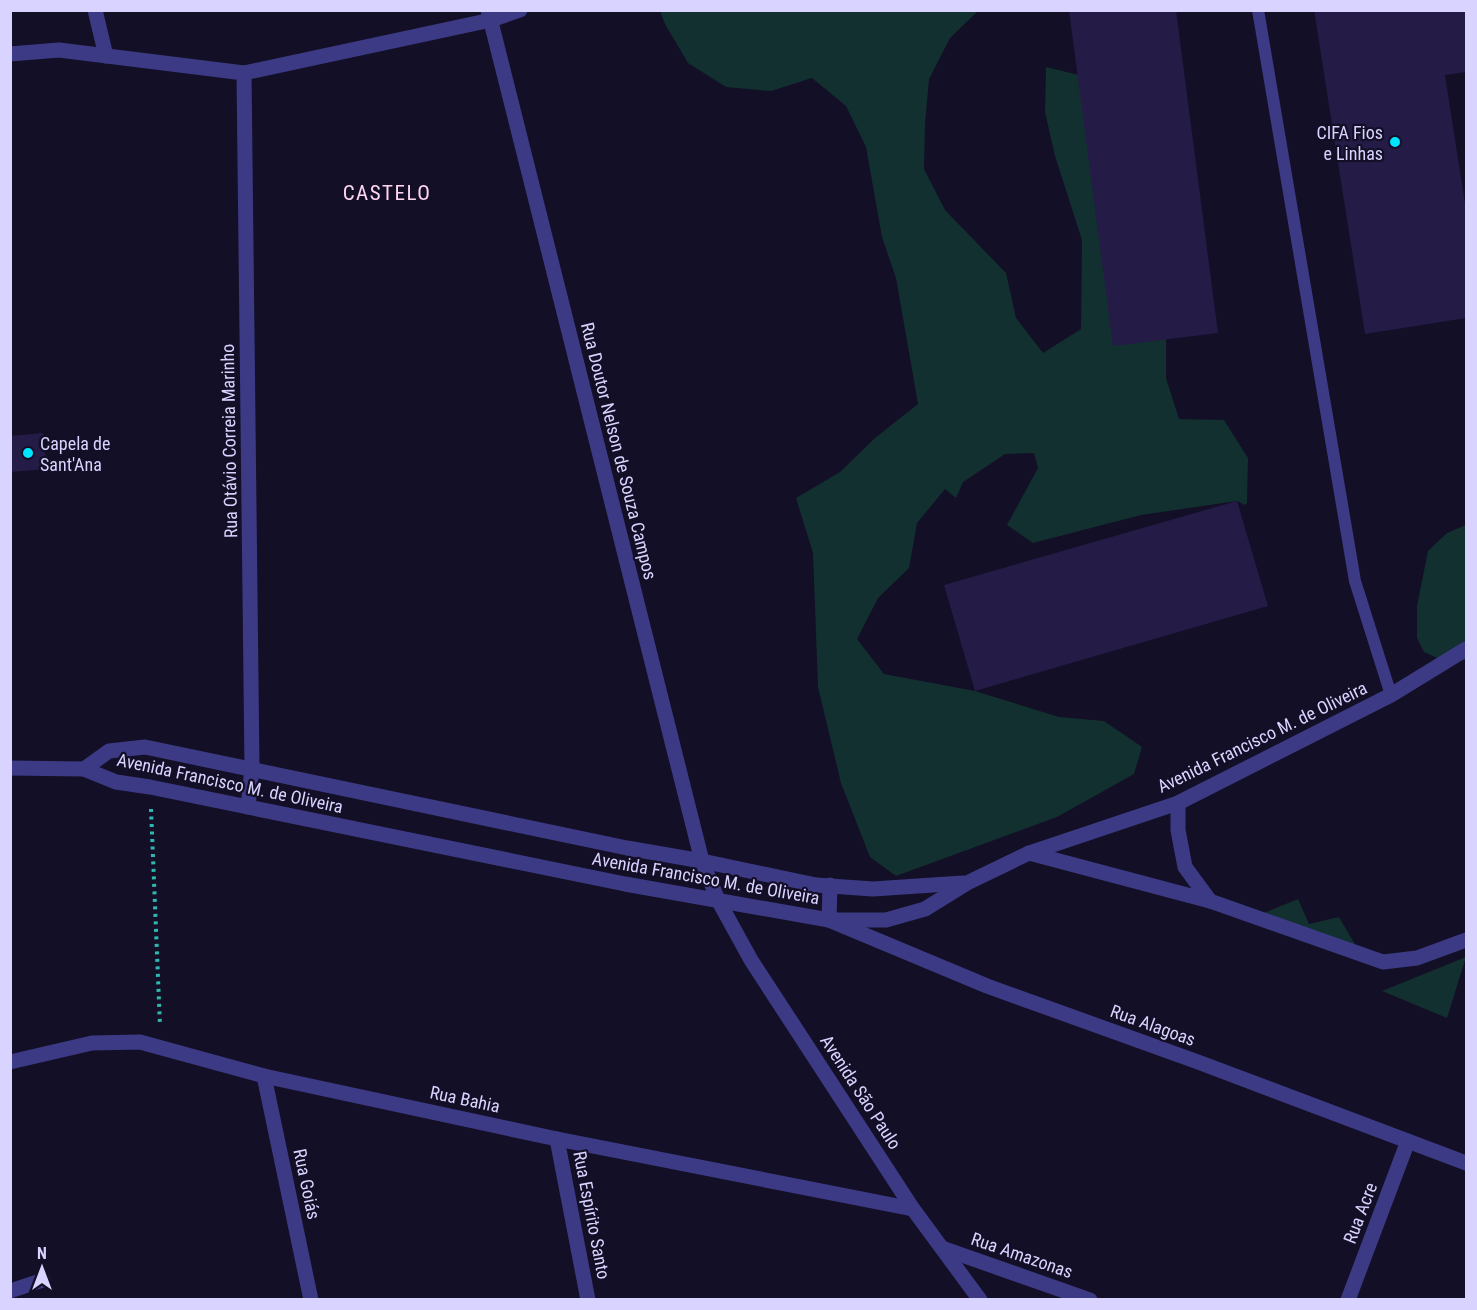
<svg xmlns="http://www.w3.org/2000/svg" width="1477" height="1310" font-family="'Roboto Condensed',sans-serif">
	<style>
		.green { fill: #12302f }
		.building { fill: #241b47 }
		.lines { fill: none; stroke-linecap: round; stroke-linejoin: round }
		.path { stroke: #2fb8b0; stroke-width: 4; stroke-dasharray: 3 4.5; stroke-linecap: butt }
		.service { stroke: #3d3a85; stroke-width: 12 }
		.minor { stroke: #3d3a85; stroke-width: 15 }
		.tertiary { stroke: #3d3a85; stroke-width: 15 }
		.poi-dot { fill: #00e5ff; stroke: #130f26; stroke-width: 2 }
		.labels { text-anchor: middle; dominant-baseline: central; stroke-width: 4.5; stroke-linejoin: round; paint-order: stroke }
		.poi-label { font-size: 18px; fill: #d9d4ff; stroke: #130f26; text-anchor: end }
		.street-label { font-size: 18px; fill: #d9d4ff; stroke: #130f26 }
		.quarter-label { font-size: 21px; letter-spacing: 1.5px; fill: #ffd6f0; stroke: #130f26 }
	</style>
	<rect width="100%" height="100%" fill="#130f26"/>
	<g class="green">
		<path d="M660 11H978L950 38 929 79 925 124 924 169 945 210 1006 273 1016 318 1043 353 1081 329 1082 240 1055 156 1045 112 1046 67 1091 78 1166 334V378L1179 419 1224 420 1248 458 1247 503 1245 505 1237 501 1141 515 1033 543 1007 525 1038 468 1034 453 1005 454 963 482 956 498 945 489 917 523 909 568 878 598 857 639 884 674 975 691 1059 717 1104 721 1142 747 1134 774 1057 817 896 876 870 857 841 783 818 687 813 553 796 498 840 472 875 438 918 404 896 278 882 237 866 147 846 106 812 78 771 91 726 87 688 63 665 24Z"/>
		<path d="M1466 525V660L1446 662 1424 652 1417 638V606L1428 551 1447 533Z"/>
		<path d="M1298 899 1309 924 1339 917 1356 946 1264 913Z"/>
		<path d="M1466 957 1447 1018 1382 991Z"/>
	</g>
	<g class="building">
		<path d="M1069 10H1176L1218 333 1113 346Z"/>
		<path d="M1314 10H1466V72L1445 75 1466 210V318L1365 334Z"/>
		<path d="M43 433 47 469 10 472V436Z"/>
		<path d="M1237 501 1268 606 975 691 944 585Z"/>
	</g>
	<g class="lines">
		<path class="path" d="M151 809 160 1026"/>
		<path class="service" d="M1258 10 1355 581 1391 695"/>
		<g class="minor">
			<path d="M95 10 106 56"/>
			<path d="M488 10 702 861 718 900 751 960 913 1209 980 1300"/>
			<path d="M244 73 491 20 520 10"/>
			<path d="M1178 803V830L1185 867 1210 901"/>
			<path d="M1029 853 1210 901 1383 962 1417 958 1466 940"/>
			<path d="M830 885 829 920 987 986 1198 1062 1466 1163"/>
			<path d="M10 1062 92 1043 140 1042 264 1076 557 1139 913 1209"/>
			<path d="M264 1076 311 1300"/>
			<path d="M557 1139 588 1300"/>
			<path d="M942 1248 1090 1300"/>
			<path d="M10 1291 43 1280"/>
			<path d="M1348 1300 1408 1141"/>
		</g>
		<g class="tertiary">
			<path d="M10 54 59 50 244 73 252 768 248 807"/>
			<path d="M10 768 84 769 116 782 150 787 625 884 829 920H886L925 909 967 883 1029 853 1178 803 1391 695 1466 649"/>
			<path d="M84 769 109 751 145 747 627 848 702 861 816 885 873 889 963 883"/>
		</g>
	</g>
	<g class="poi-dot">
		<circle cx="1395" cy="142" r="6"/>
		<circle cx="28" cy="453" r="6"/>
	</g>
	<g class="labels">
		<g class="poi-label">
			<text x="1383" y="132">CIFA Fios<tspan x="1383" dy="21">e Linhas</tspan></text>
			<text x="40" y="443" text-anchor="start">Capela de<tspan x="40" dy="21">Sant'Ana</tspan></text>
		</g>
		<g class="street-label">
			<text transform="translate(229 441) rotate(-91)">Rua Otávio Correia Marinho</text>
			<text transform="translate(619 451) rotate(76)">Rua Doutor Nelson de Souza Campos</text>
			<text transform="translate(1262 737) rotate(-26)">Avenida Francisco M. de Oliveira</text>
			<text transform="translate(230 783) rotate(12)">Avenida Francisco M. de Oliveira</text>
			<text transform="translate(706 878) rotate(10)">Avenida Francisco M. de Oliveira</text>
			<text transform="translate(1153 1025) rotate(20)">Rua Alagoas</text>
			<text transform="translate(861 1092) rotate(57)">Avenida São Paulo</text>
			<text transform="translate(465 1099) rotate(12)">Rua Bahia</text>
			<text transform="translate(307 1184) rotate(78)">Rua Goiás</text>
			<text transform="translate(1360 1213) rotate(-69)">Rua Acre</text>
			<text transform="translate(592 1215) rotate(79)">Rua Espírito Santo</text>
			<text transform="translate(1022 1255) rotate(19)">Rua Amazonas</text>
		</g>
		<g class="quarter-label">
			<text x="387" y="193">CASTELO</text>
		</g>
	</g>
	<rect width="1477" height="1310" fill="none" stroke="#d9d4ff" stroke-width="24"/>
	<g transform="translate(42 1268)" stroke="#130f26" stroke-width="4.5" paint-order="stroke">
	<path d="M0-4.5L10 22L0 15L-10 22Z" fill="#d9d4ff"/>
	<text y="-9" font-size="16" font-weight="bold" text-anchor="middle" fill="#d9d4ff">N</text>
	</g>
</svg>
